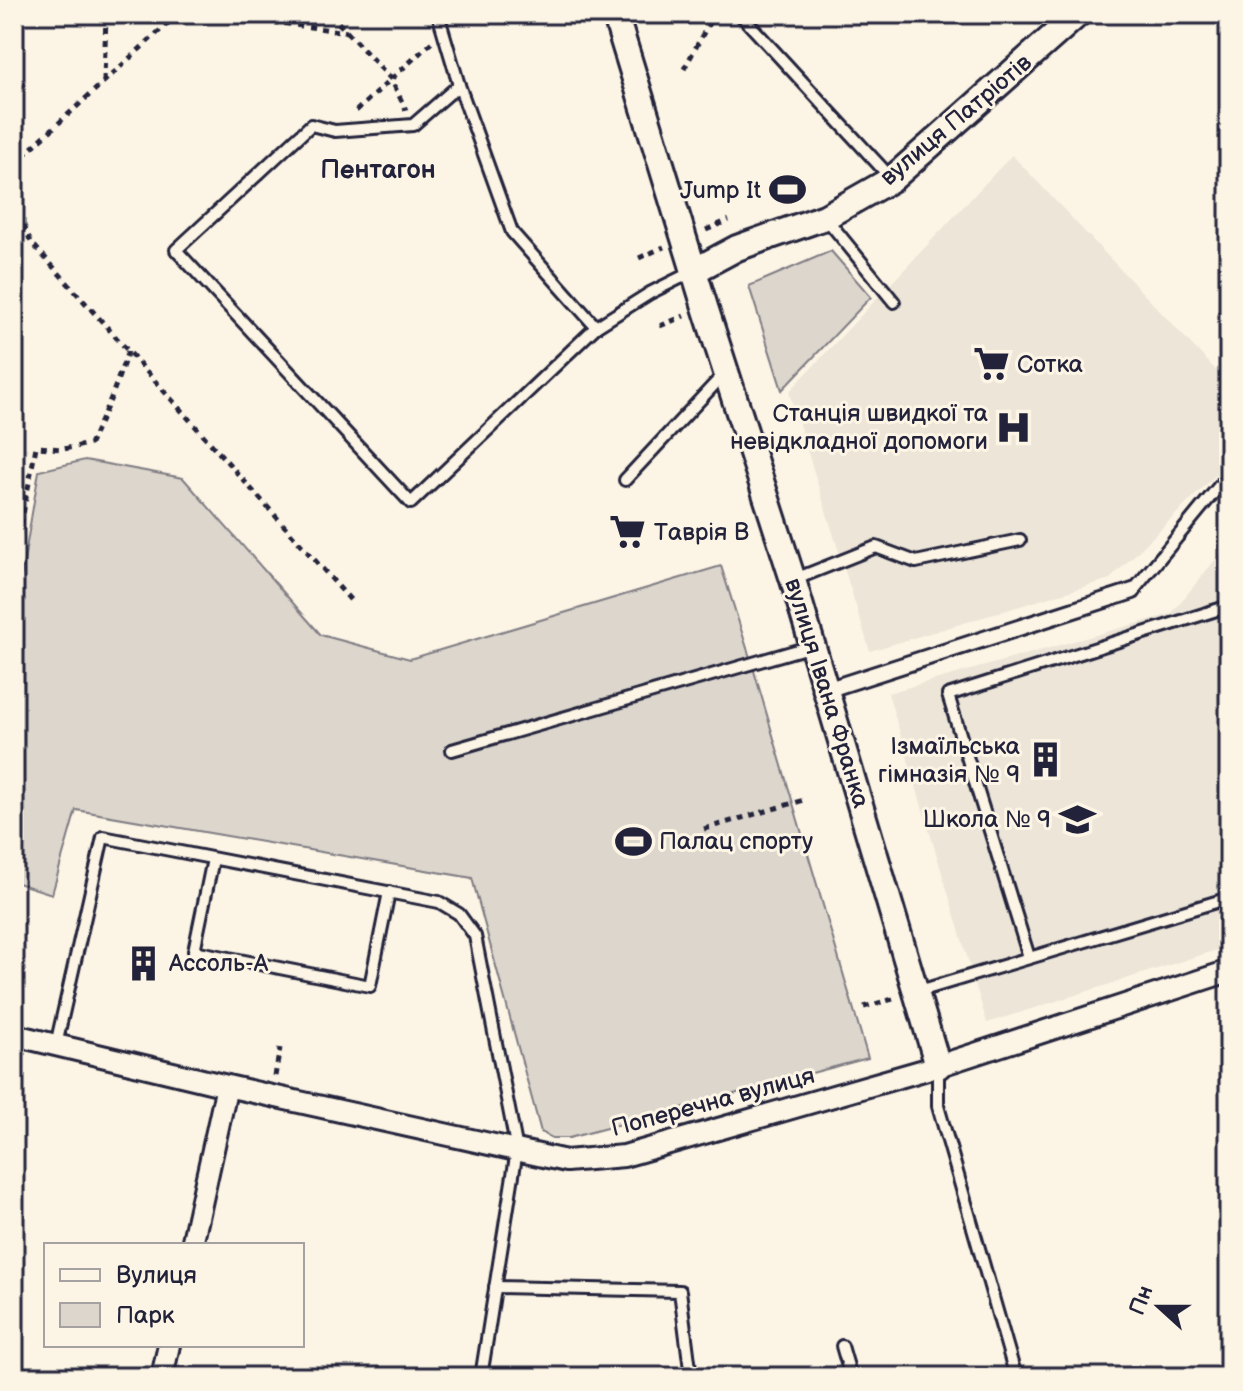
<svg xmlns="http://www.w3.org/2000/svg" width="1243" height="1391" font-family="'Balsamiq Sans',sans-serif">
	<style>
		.built { fill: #ece5d8 }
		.green { fill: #dcd6cc; stroke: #7f7c84; stroke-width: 2 }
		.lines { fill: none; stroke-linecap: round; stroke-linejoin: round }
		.service-casing { stroke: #22223b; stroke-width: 16 }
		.pedestrian-casing { stroke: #22223b; stroke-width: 20 }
		.minor-casing { stroke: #22223b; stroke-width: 26 }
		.tertiary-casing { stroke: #22223b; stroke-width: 30 }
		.path { stroke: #22223b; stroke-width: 5; stroke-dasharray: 6 6; stroke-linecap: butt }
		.service { stroke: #fcf5e5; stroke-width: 10 }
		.pedestrian { stroke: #fcf5e5; stroke-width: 14 }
		.minor { stroke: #fcf5e5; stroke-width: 20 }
		.tertiary { stroke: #fcf5e5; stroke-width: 24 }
		.labels { text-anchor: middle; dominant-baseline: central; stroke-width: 6; stroke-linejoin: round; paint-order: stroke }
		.street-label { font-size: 24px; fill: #22223b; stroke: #fcf5e5 }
		.poi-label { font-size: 24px; fill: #22223b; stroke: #fcf5e5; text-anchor: end }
		.neighbourhood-label { font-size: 26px; font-weight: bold; fill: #22223b; stroke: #fcf5e5 }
	</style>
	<rect width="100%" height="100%" fill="#fcf5e5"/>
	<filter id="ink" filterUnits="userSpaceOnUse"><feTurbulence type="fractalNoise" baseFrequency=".0125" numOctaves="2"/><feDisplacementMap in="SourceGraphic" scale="16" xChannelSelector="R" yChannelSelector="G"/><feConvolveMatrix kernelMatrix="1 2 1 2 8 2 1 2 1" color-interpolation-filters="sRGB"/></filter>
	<g filter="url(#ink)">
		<g class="built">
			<path d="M1012 155 1229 384V462L1110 579 870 651 789 392Z"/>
			<path d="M14 444 28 448 14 520Z"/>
			<path d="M1229 543V946L987 1023 888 693 1171 614Z"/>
		</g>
		<g class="green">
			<path d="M831 251 871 297 782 390 749 286Z"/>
			<path d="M85 460 183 478 321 635 410 659 721 566 752 664 868 1058 569 1138H552L541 1132 472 878 76 810 52 894 14 882V621L39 471Z"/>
		</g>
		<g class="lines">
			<defs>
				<g id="service">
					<path d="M438 14 459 85 512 232 596 327 650 293 692 272"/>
					<path d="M740 14 891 178"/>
					<path d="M618 21 648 14"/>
					<path d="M459 85 413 125 335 131 311 125 176 250 411 503 596 327"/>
					<path d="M825 217 894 302"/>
					<path d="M625 480 725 373"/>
					<path d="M793 580 876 547 916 562 1020 540"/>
					<path d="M1133 591 1229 474"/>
					<path d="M452 750 812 646"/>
					<path d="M213 859 194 951 370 986 389 892"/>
					<path d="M1029 957 948 695 1229 606"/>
					<path d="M916 992 1229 898"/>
					<path d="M56 1045 103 837 439 902 459 914 475 936 517 1150 481 1377"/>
					<path d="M938 1066V1106L1016 1377"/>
					<path d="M495 1287 680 1291 691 1377"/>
					<path d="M842 1346 851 1377"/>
				</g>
				<path id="pedestrian" d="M826 690 1133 591"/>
				<g id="minor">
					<path d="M14 1035 227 1086 566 1161 624 1156 938 1066 1229 971"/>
					<path d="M192 1245 227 1086"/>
					<path d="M162 1377 169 1345"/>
				</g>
				<g id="tertiary">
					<path d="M615 14 705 307 793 580 938 1066"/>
					<path d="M694 271 737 248 825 217 892 179 1078 14"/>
				</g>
			</defs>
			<use href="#service" class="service-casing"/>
			<use href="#pedestrian" class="pedestrian-casing"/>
			<use href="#minor" class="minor-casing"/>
			<use href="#tertiary" class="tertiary-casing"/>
			<g class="path">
				<path d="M213 14 347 32"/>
				<path d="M330 14 391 79 406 110"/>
				<path d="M684 69 714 14"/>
				<path d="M104 81 106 14"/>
				<path d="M356 111 432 42"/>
				<path d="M14 164 178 14"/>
				<path d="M14 203 31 242 354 604"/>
				<path d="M706 230 729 220"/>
				<path d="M639 258 664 247"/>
				<path d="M660 326 684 316"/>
				<path d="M14 560 36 447 63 449 90 444 111 398 128 351"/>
				<path d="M704 829 804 800"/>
				<path d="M864 1007 893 999"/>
				<path d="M275 1076 280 1048"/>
			</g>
			<use href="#service" class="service"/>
			<use href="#pedestrian" class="pedestrian"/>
			<use href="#minor" class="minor"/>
			<use href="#tertiary" class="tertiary"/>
		</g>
	</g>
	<defs>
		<symbol id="stadium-bare" viewBox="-9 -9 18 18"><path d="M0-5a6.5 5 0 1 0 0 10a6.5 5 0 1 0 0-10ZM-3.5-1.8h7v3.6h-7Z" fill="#22223b" stroke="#fcf5e5" stroke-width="2.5" paint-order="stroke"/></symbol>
		<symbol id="supermarket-bare" viewBox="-9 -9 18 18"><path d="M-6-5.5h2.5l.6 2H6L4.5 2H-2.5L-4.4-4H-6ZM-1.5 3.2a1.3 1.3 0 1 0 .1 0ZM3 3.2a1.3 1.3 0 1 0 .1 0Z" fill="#22223b" stroke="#fcf5e5" stroke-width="2.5" paint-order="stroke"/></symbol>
		<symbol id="hospital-bare" viewBox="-9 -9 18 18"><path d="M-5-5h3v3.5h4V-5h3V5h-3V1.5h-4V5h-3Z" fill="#22223b" stroke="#fcf5e5" stroke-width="2.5" paint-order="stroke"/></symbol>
		<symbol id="building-bare" viewBox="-9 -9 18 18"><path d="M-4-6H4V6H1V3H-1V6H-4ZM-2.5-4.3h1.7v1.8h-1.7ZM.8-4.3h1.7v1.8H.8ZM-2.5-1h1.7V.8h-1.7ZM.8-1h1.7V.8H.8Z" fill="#22223b" stroke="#fcf5e5" stroke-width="2.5" paint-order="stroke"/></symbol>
		<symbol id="school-bare" viewBox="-9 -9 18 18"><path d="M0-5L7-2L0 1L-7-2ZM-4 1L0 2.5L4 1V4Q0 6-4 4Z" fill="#22223b" stroke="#fcf5e5" stroke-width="2.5" paint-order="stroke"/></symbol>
	</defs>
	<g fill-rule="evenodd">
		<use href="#stadium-bare" x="762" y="164" width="51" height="51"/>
		<use href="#supermarket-bare" x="966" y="338" width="51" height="51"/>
		<use href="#hospital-bare" x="988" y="402" width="51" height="51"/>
		<use href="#supermarket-bare" x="602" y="506" width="51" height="51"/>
		<use href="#building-bare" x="1020" y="734" width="51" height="51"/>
		<use href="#school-bare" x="1052" y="794" width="51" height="51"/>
		<use href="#stadium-bare" x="608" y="816" width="51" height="51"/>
		<use href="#building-bare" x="118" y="938" width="51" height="51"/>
	</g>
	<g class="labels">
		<g class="street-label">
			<text transform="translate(956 120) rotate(-40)">вулиця Патріотів</text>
			<text transform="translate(827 693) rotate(73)">вулиця Івана Франка</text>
			<text transform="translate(713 1102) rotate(-15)">Поперечна вулиця</text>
		</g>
		<g class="poi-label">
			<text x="761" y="190">Jump It</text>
			<text x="1017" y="364" text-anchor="start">Сотка</text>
			<text x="988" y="413">Станція швидкої та<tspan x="988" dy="28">невідкладної допомоги</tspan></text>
			<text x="654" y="532" text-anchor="start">Таврія В</text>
			<text x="1020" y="746">Ізмаїльська<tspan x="1020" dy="28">гімназія № 9</tspan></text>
			<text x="1051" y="819">Школа № 9</text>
			<text x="659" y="841" text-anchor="start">Палац спорту</text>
			<text x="169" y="963" text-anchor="start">Ассоль-А</text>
		</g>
		<g class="neighbourhood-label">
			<text x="378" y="170">Пентагон</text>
		</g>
	</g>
	<rect width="1243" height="1391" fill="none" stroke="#fcf5e5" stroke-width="48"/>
	<rect x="24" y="24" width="1195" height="1343" fill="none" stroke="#22223b" stroke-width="3" filter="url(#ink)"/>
	<rect x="44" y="1243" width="260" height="104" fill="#fcf5e5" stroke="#a5a1a1" stroke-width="2"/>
	<rect x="60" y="1269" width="40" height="12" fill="#fcf5e5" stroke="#a5a1a1" stroke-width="2"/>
	<text x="116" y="1283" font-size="24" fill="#22223b">Вулиця</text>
	<rect x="60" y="1303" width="40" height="24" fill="#dcd6cc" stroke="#a5a1a1" stroke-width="2"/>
	<text x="116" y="1323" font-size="24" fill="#22223b">Парк</text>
	<g transform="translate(1159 1307) rotate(291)" stroke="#fcf5e5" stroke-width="6" paint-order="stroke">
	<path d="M0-6L14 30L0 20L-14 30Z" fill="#22223b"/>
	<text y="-12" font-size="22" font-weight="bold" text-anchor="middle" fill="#22223b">Пн</text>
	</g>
</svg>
